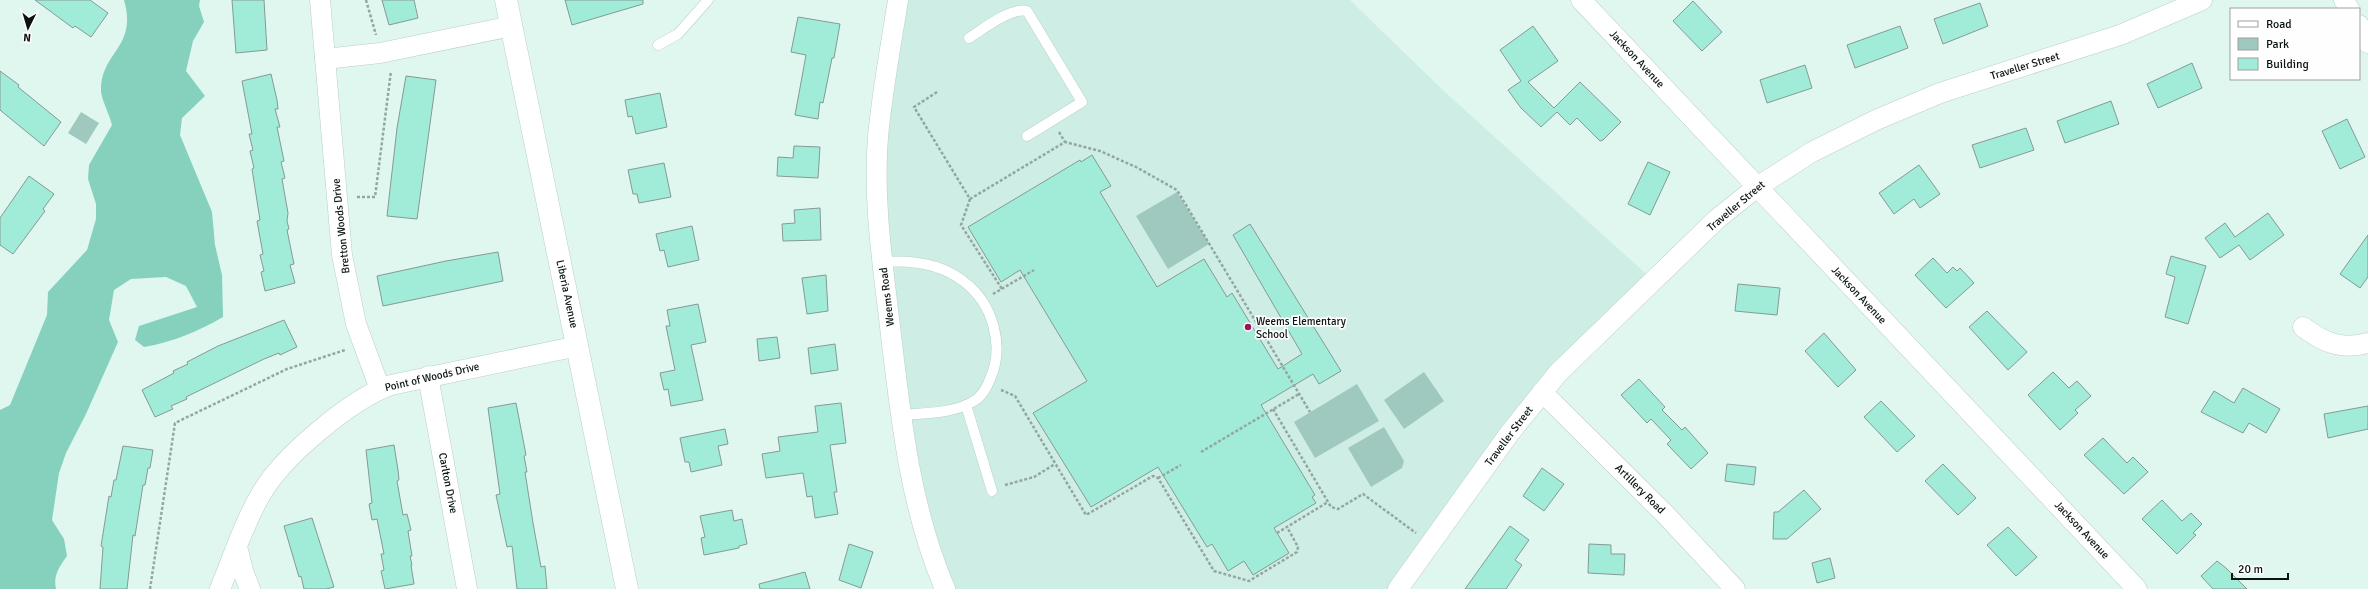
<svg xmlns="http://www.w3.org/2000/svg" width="2368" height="589" font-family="Signika,sans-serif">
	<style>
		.built { fill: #ceeee5 }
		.green { fill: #9fc9be }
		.forest { fill: #86d0be }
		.building { fill: #a1ecd9; stroke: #859a94 }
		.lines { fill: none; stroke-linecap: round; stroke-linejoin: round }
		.service-casing { stroke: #b9cfc9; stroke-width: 11 }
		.minor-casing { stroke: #b9cfc9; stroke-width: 21 }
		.secondary-casing { stroke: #b9cfc9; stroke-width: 23 }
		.path { stroke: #94a6a1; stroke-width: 2.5; stroke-dasharray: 3 2; stroke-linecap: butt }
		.service { stroke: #fff; stroke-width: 10 }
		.minor { stroke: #fff; stroke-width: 20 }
		.secondary { stroke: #fff; stroke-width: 22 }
		.poi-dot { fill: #9f115b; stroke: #fefefe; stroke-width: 1.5 }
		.labels { text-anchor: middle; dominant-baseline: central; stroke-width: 3.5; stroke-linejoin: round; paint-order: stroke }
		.street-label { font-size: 11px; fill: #0b1310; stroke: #fefefe }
		.poi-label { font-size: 11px; fill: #0b1310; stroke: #fefefe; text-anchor: start }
	</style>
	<rect width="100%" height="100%" fill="#e0f7f0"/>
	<path class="built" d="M898 0H1350L1446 93 1654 281 1558 373 1398 589H945L923 530 878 198Z"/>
	<g class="green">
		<path d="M81 112 99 123 86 144 68 133Z"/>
		<path d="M1177 192 1209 244 1168 269 1136 216Z"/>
		<path d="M1424 372 1444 401 1404 429 1384 400Z"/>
		<path d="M1357 384 1379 421 1315 458 1294 422Z"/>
		<path d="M1384 427 1404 461 1402 468 1371 487 1348 448Z"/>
	</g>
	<path class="forest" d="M124 0H200L199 6 204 22 193 41 186 71 205 96 182 118 180 135 212 212 215 245 222 275 223 317C197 332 173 342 144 347L135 340 139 326 197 307 186 286 166 277 131 279 114 290 109 320 118 342 86 414 66 453 59 473 52 520 64 539 67 556C59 567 53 576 56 589H0V410L10 405 47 315 48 292 87 250 96 219V204L88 179 89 165 112 125C110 116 101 98 101 91 100 52 138 48 124 0Z"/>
	<g class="building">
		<path d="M35 0H90L108 13 91 37 75 26 73 28Z"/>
		<path d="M232 0H264L267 50 236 53Z"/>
		<path d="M382 0H414L418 18 389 25Z"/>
		<path d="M565 0H643V4L572 25Z"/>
		<path d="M1693 1 1722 32 1702 51 1673 21Z"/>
		<path d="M1980 3 1988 26 1943 44 1934 19Z"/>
		<path d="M798 17 840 24 834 58H832L823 103 820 102 818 119 795 115 806 55 791 52Z"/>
		<path d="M1533 26 1558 61 1528 82 1554 108 1580 82 1621 122 1603 140 1600 141 1577 118 1570 125 1557 112 1541 127 1521 108 1508 90 1521 81 1500 50Z"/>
		<path d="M1900 26 1908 48 1855 68 1847 45Z"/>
		<path d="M2192 63 2202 88 2158 108 2147 84Z"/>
		<path d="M1805 65 1812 88 1767 103 1760 80Z"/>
		<path d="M0 71 19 85 18 87 61 122 44 146 0 110Z"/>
		<path d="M271 74 277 100 278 109H275L280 127H277L284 161 281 162 285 178 282 179 288 213 287 221 289 229 287 230 294 264 290 265 295 283 265 291 261 272 264 271 260 255 263 254 257 221 260 220 252 169 254 168 250 151 253 150 249 134H252L242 81Z"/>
		<path d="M406 76 436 80 417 219 387 216 397 128Z"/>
		<path d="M660 93 667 127 636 134 632 116 628 117 625 100Z"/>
		<path d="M2111 101 2119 124 2065 143 2057 121Z"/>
		<path d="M2347 119 2365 157 2340 169 2322 131Z"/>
		<path d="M2026 128 2034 150 1980 168 1972 145Z"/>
		<path d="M794 146 820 147 818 178 777 176 778 157 793 158Z"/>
		<path d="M1092 155 1111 186 1100 192 1157 287 1204 259 1227 297 1232 293 1278 369 1302 354 1233 235 1250 224 1341 371 1319 384 1313 374 1261 405 1315 495 1312 497 1316 503 1274 528 1289 553 1253 575 1244 561 1228 571 1212 544 1207 547 1158 467 1091 507 1033 413 1087 381 1020 270 1001 282 968 227 1080 160 1081 162Z"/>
		<path d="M1648 162 1670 172 1650 215 1628 204Z"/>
		<path d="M664 163 671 197 639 203 637 194H633L628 170Z"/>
		<path d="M1919 165 1940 194 1920 208 1914 199 1894 214 1879 193Z"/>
		<path d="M29 176 54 194 43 209 45 211 13 254 0 245V218Z"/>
		<path d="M820 208 821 240 783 241 782 224 795 223 794 210Z"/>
		<path d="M2268 213 2284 235 2250 260 2239 245 2220 258 2205 238 2225 223 2235 237Z"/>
		<path d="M692 226 699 260 668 267 664 250 660 251 656 234Z"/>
		<path d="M2368 235V277L2360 288 2340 274Z"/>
		<path d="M498 252 503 281 383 306 377 276 446 261Z"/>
		<path d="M2171 256 2206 266 2188 324 2165 317 2175 277 2166 274Z"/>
		<path d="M1933 258 1947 273 1953 267 1957 271 1960 268 1974 283 1946 308 1915 275Z"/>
		<path d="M826 275 828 311 807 314 802 278Z"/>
		<path d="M1738 284 1780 288 1777 315 1735 311Z"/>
		<path d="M698 304 706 342 691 345 703 400 671 406 668 389 664 390 660 373 675 370 666 326H670L667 310Z"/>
		<path d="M1987 311 2027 352 2008 370 1969 327Z"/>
		<path d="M284 320 297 347 280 355 279 353 264 359 186 397 187 399 171 406 173 409 155 417 142 390 174 373 173 371 188 364 187 362 218 346Z"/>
		<path d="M1824 333 1856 370 1838 387 1805 351Z"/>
		<path d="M777 337 780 358 759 361 757 339Z"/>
		<path d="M835 344 838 370 811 374 808 348Z"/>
		<path d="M2053 372 2069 388 2077 381 2091 396 2075 410 2078 413 2060 430 2028 395Z"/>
		<path d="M1639 379 1665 407 1662 410 1682 430 1685 427 1708 453 1691 469 1667 444 1671 440 1651 419 1647 423 1621 395Z"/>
		<path d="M2243 388 2280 409 2266 433 2249 423 2243 433 2201 412 2214 391 2234 403Z"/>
		<path d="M1881 401 1915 436 1897 452 1864 417Z"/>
		<path d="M516 403 526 455 524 456 527 472H525L533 523 541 567 545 566 547 589H517L512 546 507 547 496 495 500 494 488 408Z"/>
		<path d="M841 403 846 443 830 445 837 492H834L838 514 815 518 812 496 807 497 803 473 766 478 762 454 780 451 778 437 818 432 815 406Z"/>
		<path d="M2368 406V429L2328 438 2324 414Z"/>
		<path d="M725 429 728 444 718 446 722 465 691 472 689 462H685L680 438Z"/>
		<path d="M2103 438 2127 463 2133 457 2148 472 2124 494 2084 455Z"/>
		<path d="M394 445 398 470 399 480 397 481 403 515 407 514 411 530 408 531 412 556H410L412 565H411L414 584 385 589 381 571 384 570 381 554H384L377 519 372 520 369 504 372 503 366 450Z"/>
		<path d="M123 446 153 450 150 468H148L145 485H143L135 536 133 535 127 589H100L103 547 101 546 109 496 111 497 114 480H116Z"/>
		<path d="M1727 464 1756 467 1754 485 1725 481Z"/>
		<path d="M1943 464 1976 498 1958 515 1925 481Z"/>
		<path d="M1542 468 1564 484 1544 511 1523 496Z"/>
		<path d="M1804 490 1821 509 1787 539H1773L1774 512H1778Z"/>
		<path d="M2162 500 2182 521 2191 513 2202 524 2193 533 2196 535 2177 554 2142 519Z"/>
		<path d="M732 510 734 521 742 519 747 544 739 546V548L704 555 701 538 705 537 700 516Z"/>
		<path d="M312 518 334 587 326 589H304L301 576 299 577 284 526Z"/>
		<path d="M1510 526 1529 540 1515 560 1522 565 1506 589H1465Z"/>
		<path d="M2008 527 2037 557 2016 576 1987 545Z"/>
		<path d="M849 544 873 552 861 588 839 580Z"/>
		<path d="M1589 544 1611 545V554H1625L1624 575 1588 573Z"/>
		<path d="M1830 558 1835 578 1817 583 1812 563Z"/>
		<path d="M2217 561 2226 568 2247 589H2213L2201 576Z"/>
		<path d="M805 572 810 589H760L759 584Z"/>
	</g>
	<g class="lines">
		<defs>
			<g id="service">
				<path d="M969 38C983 29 1011 7 1027 11L1082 102 1027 136"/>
				<path d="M658 45 678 34 708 0"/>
				<path d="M883 262C911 260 940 263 963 281 993 303 1005 346 990 379 987 387 983 394 977 399 956 414 925 413 900 415"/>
				<path d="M966 405 992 491"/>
			</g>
			<g id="minor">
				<path d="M320 0 342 255 356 324 380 389"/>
				<path d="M898 0C891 45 882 92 878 137 873 197 882 259 889 318 900 410 908 502 945 589"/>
				<path d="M1581 0 2137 589"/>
				<path d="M2344 0 2349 9"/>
				<path d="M2359 25 2368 43"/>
				<path d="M325 59 380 53 512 26"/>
				<path d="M2303 327C2324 343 2342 350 2368 343"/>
				<path d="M428 376 467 589"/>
				<path d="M1542 392 1664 513 1735 589"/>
				<path d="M237 547 244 574 250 589"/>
				<path d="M220 589C233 557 244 523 261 494 282 457 351 399 391 385L578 346"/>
				<path d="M1398 589 1509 434 1558 373 1717 219 1757 187 1812 152 1876 120 1940 93 2120 35 2202 0"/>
			</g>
			<path id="secondary" d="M506 0 627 589"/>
		</defs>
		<use href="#service" class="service-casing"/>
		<use href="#minor" class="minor-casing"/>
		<use href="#secondary" class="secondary-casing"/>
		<g class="path">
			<path d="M366 0 376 35"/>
			<path d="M937 92 914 107 970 199 1065 142 1100 151 1136 167 1177 190 1310 412"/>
			<path d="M1059 132 1065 142"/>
			<path d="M357 197H375L391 71"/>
			<path d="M970 199 961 225 1002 289"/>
			<path d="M993 294 1034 270"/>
			<path d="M1001 390 1015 396 1086 515 1153 476 1158 478 1214 571 1249 581 1297 552 1298 547 1287 527"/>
			<path d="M1273 409 1331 507 1338 509 1363 494 1416 533"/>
			<path d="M1201 452 1299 394"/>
			<path d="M1158 478 1181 465"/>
			<path d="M1005 485 1034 477 1055 464"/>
			<path d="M1277 533 1328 502"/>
			<path d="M150 589 175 423 287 369 345 350"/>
		</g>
		<use href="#service" class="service"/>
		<use href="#minor" class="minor"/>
		<use href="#secondary" class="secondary"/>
	</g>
	<circle class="poi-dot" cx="1248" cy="327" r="4"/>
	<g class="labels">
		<g class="street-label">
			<text transform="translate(1637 59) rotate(47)">Jackson Avenue</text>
			<text transform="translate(2025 66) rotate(-17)">Traveller Street</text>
			<text transform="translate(1736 206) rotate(-40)">Traveller Street</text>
			<text transform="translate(341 226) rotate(-96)">Bretton Woods Drive</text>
			<text transform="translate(567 294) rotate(78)">Liberia Avenue</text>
			<text transform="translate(1859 295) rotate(47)">Jackson Avenue</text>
			<text transform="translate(887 297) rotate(-97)">Weems Road</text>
			<text transform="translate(432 377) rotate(-13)">Point of Woods Drive</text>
			<text transform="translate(1509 436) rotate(-53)">Traveller Street</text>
			<text transform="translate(448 483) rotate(79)">Carlton Drive</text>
			<text transform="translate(1640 489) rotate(45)">Artillery Road</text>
			<text transform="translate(2082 530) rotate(47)">Jackson Avenue</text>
		</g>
		<g class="poi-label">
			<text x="1256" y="321">Weems Elementary<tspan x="1256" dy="13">School</tspan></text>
		</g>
	</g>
	<rect x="2230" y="8" width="130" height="72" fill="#fefefe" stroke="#9da09f"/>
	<rect x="2238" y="21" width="20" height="6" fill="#ffffff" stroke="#9da09f"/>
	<text x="2266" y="28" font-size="12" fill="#0b1310">Road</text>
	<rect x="2238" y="38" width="20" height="12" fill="#9fc9be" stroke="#9da09f"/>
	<text x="2266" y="48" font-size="12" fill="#0b1310">Park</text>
	<rect x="2238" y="58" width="20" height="12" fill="#a1ecd9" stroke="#9da09f"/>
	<text x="2266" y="68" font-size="12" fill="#0b1310">Building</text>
	<g transform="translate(28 28) rotate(185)" stroke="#fefefe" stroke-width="3" paint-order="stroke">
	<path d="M0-3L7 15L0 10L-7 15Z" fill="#0b1310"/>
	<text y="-6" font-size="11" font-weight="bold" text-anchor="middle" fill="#0b1310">N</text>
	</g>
	<path d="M2232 573v6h56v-6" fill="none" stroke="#0b1310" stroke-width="2"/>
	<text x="2238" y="573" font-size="12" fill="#0b1310" stroke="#fefefe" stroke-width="3" paint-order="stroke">20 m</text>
</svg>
